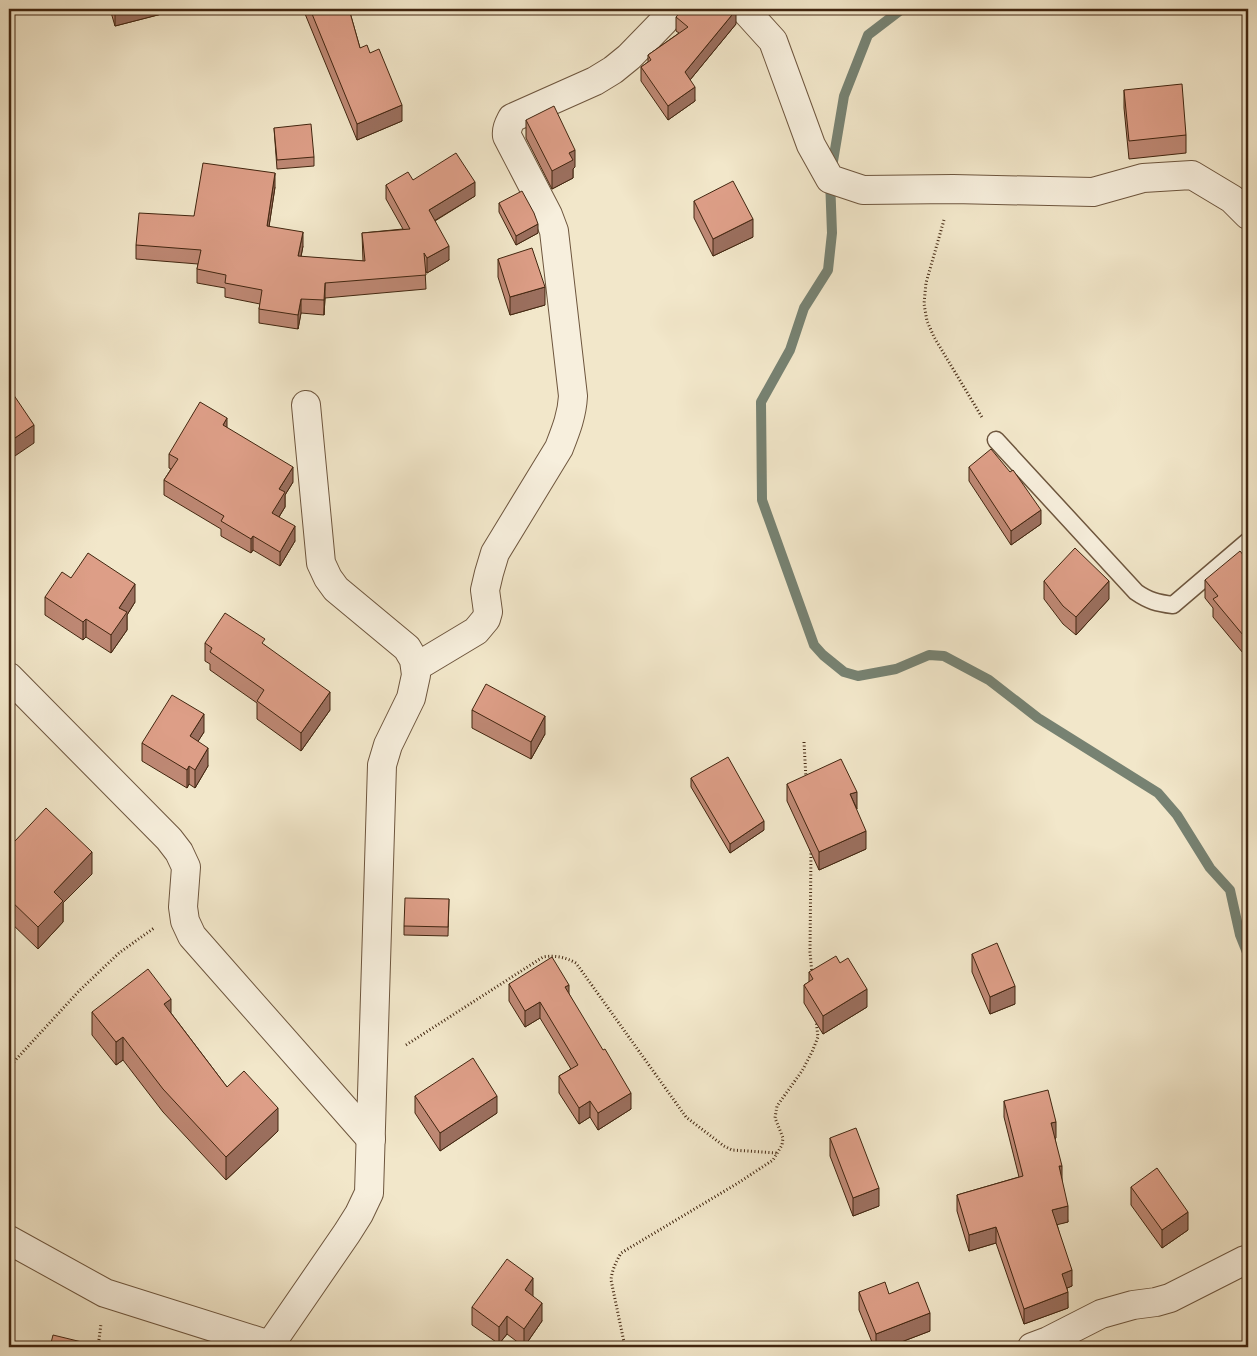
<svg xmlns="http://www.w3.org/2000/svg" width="1257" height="1356" font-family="'Sorts Mill Goudy',serif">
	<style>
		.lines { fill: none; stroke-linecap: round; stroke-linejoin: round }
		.stream { stroke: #778272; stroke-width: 10 }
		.service-casing { stroke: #6e563e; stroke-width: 19 }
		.minor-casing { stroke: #6e563e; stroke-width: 30 }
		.path { stroke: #422610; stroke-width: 3; stroke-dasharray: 1 2.5; stroke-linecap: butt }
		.service { stroke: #f7efdd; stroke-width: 16 }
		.minor { stroke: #f7efdd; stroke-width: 28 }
		.wall { fill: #be8874; stroke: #422610 }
		.shaded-wall { fill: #9b6f5e; stroke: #422610 }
		.building { fill: #dd9e87; stroke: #422610 }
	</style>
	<rect width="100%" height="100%" fill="#f2e7ca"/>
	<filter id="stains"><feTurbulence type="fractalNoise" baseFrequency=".004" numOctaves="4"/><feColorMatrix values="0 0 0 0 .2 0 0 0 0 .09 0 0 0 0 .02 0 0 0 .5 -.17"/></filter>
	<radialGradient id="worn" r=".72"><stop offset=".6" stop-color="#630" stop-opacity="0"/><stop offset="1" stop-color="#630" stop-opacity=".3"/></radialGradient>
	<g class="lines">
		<path class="stream" d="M902 9 868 35 844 96 830 179 832 233 828 270 804 308 790 350 761 402 762 500 814 645 823 655 844 672 858 676 896 669 929 655 944 656 989 680 1038 718 1158 793 1177 815 1210 868 1230 890 1240 935 1248 955"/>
		<defs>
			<path id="service" d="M996 440 1136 592C1149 601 1157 603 1173 605L1248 541"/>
			<g id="minor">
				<path d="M744 9 773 41 811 145 830 179 863 190 953 189 1093 192 1143 178 1192 175 1232 199 1248 215"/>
				<path d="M416 667 476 631 486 619 488 612 485 590 489 573 495 553 559 448C566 430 572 415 573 396L554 231 548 215 507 136C506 129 509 124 512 118L595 81 613 70 629 57 664 21 672 9"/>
				<path d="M9 677 169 839 179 852 186 867 183 907 185 921 192 936 371 1139"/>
				<path d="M9 1240 105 1293 276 1347"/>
				<path d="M270 1345 347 1233 359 1214 369 1193 382 765 388 745 411 698 416 675 414 660 407 648 336 589 328 578 321 563 306 405"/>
				<path d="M1032 1347 1048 1341 1101 1314 1133 1305 1156 1302 1170 1298 1245 1260"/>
			</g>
		</defs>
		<use href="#service" class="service-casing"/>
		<use href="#minor" class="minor-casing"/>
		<g class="path">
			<path d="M944 220 926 283 924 304 927 321 934 337 983 419"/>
			<path d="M804 742 806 779"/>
			<path d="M811 850 810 952 812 974"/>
			<path d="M406 1045 543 957C555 955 565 957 576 963L686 1117 724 1146 732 1150 777 1153"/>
			<path d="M9 1067 79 991 119 953 154 928"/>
			<path d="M98 1347 101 1324"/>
			<path d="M625 1347 611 1280C612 1270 616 1262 621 1253L738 1183 773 1160 782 1145 783 1138 775 1118 777 1106 802 1071 812 1052 818 1037 816 1020"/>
		</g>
		<use href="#service" class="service"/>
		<use href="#minor" class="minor"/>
	</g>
	<g class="wall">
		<path d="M9 9H12L10 61H9Z"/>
		<path d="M110 9H181L115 26Z"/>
		<path d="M303 9H349L360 48 370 53 402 121 357 140Z"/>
		<path d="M676 17 736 24 690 80 695 101 668 120 641 81V67L648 62V55L679 33 676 31Z"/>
		<path d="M1124 90 1186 135V153L1129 159 1124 108Z"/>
		<path d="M526 120 575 167 573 169V178L552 189 526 138Z"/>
		<path d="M274 128 314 157V166L277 169Z"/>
		<path d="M413 180 475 196 435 221 449 260 427 273 425 270 426 289 325 298 324 315 301 313 298 329 259 323V309L260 304 225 297V288L197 283V269L198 264 136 259V245L194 216 275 187 269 226 303 246 301 257 363 261 362 233 403 229 386 199V185Z"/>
		<path d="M694 201 753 237 713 256 694 218Z"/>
		<path d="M499 203 538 233 516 245 499 212Z"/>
		<path d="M498 259 545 305 510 315 498 277Z"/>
		<path d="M227 428 293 482 285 495V507L279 517 295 541 280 566 253 550 251 553 221 536V529L164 495V480L171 469 169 468V454Z"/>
		<path d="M969 467 1041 524 1011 545 969 481Z"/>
		<path d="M1248 561V659L1213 617V608L1205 598V580Z"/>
		<path d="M71 578 135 602 127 615V630L111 653 86 637 83 640 45 615V597Z"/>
		<path d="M1044 581 1109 599 1076 635 1063 624 1044 599Z"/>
		<path d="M205 643 265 645 330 710 301 751 257 719V703L210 670V664L205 661Z"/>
		<path d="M472 710 545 734 531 759 472 728Z"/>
		<path d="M204 732 198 741 208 766 195 788 189 784 187 788 142 761V743Z"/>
		<path d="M691 778 764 830 730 853 691 787Z"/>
		<path d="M787 784 866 849 819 870 787 801Z"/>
		<path d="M9 835 15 841 92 874 63 903V922L38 949 9 921Z"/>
		<path d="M449 899 448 936 404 935V926Z"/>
		<path d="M972 954 1015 1004 990 1014 972 972Z"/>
		<path d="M809 972 867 1007 823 1034 804 1003V985L809 982Z"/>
		<path d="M509 984 569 994 631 1109 598 1130 590 1117 579 1124 559 1093V1076L571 1069 540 1018 525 1027 509 1001Z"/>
		<path d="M92 1012 171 1013 227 1087 278 1131 226 1180 163 1112 123 1060 116 1065 92 1035Z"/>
		<path d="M415 1096 497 1113 440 1151 415 1113Z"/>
		<path d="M1004 1101 1056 1138H1055L1068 1222 1057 1224 1072 1286 1067 1288 1068 1308 1024 1324 996 1243 969 1251 957 1211V1195L1019 1177 1004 1117Z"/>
		<path d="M830 1138 879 1206 853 1216 830 1156Z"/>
		<path d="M1131 1187 1188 1230 1162 1248 1131 1205Z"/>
		<path d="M859 1292 889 1294 930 1331 888 1347H874L859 1310Z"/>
		<path d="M533 1296 542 1321 524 1347 507 1334 499 1344 472 1325V1307Z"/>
	</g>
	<g class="shaded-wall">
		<path d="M11 9H12L10 61V43Z"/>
		<path d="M115 9H181L115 26Z"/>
		<path d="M736 10V24L685 86V72Z"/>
		<path d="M695 87V101L668 120V106Z"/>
		<path d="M402 105V121L357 140V124Z"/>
		<path d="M575 150V167L573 169V178L552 189V171L569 153Z"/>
		<path d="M275 173V187L267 240V226Z"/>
		<path d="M475 182V196L429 224V210Z"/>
		<path d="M753 219V237L713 256V239Z"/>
		<path d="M538 224V233L516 245V236Z"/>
		<path d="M303 232V246L298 271V256Z"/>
		<path d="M449 246V260L427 273V258Z"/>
		<path d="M325 283V298L324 315V300Z"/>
		<path d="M545 287V305L510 315V297Z"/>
		<path d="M301 299V313L298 329V315Z"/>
		<path d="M227 418V432L223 425Z"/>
		<path d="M34 425V443L9 460V442Z"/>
		<path d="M293 467V482L285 495V507L272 528V513L279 489Z"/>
		<path d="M1041 510V524L1011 545V531Z"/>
		<path d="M295 526V541L280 566V552Z"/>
		<path d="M253 536V550L251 553V539Z"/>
		<path d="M1109 581V599L1076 635V617Z"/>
		<path d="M135 584V602L127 615V630L111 653V635L119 608Z"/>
		<path d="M86 619V637L83 640V622Z"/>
		<path d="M330 692V710L301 751V733Z"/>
		<path d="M204 714V732L190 754V736Z"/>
		<path d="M545 716V734L531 759V742Z"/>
		<path d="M208 748V766L195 788V770Z"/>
		<path d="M189 766V784L187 788V770Z"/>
		<path d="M857 792V809L850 794Z"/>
		<path d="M764 821V830L730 853V844Z"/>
		<path d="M866 831V849L819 870V852Z"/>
		<path d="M92 852V874L63 903V922L38 949V927L54 892Z"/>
		<path d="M569 985V1001L565 987Z"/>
		<path d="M1015 986V1004L990 1014V997Z"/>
		<path d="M867 989V1007L823 1034V1016Z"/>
		<path d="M171 999V1022L164 1004Z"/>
		<path d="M540 1002V1018L525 1027V1011Z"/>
		<path d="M123 1037V1060L116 1065V1042Z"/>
		<path d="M631 1093V1109L598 1130V1113Z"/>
		<path d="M497 1096V1113L440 1151V1133Z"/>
		<path d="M590 1101V1117L579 1124V1108Z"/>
		<path d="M278 1108V1131L226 1180V1157Z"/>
		<path d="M1056 1122V1138L1051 1139V1123Z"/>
		<path d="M1059 1166H1062V1182Z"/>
		<path d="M879 1188V1206L853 1216V1198Z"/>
		<path d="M1068 1206V1222L1052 1226V1210Z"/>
		<path d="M1188 1212V1230L1162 1248V1230Z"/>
		<path d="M996 1227V1243L969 1251V1235Z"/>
		<path d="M1072 1270V1286L1062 1290V1274Z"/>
		<path d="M533 1278V1296L525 1308V1290Z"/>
		<path d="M1068 1292V1308L1024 1324V1309Z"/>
		<path d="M542 1303V1321L524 1347V1329Z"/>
		<path d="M930 1313V1331L888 1347H876V1334Z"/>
		<path d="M507 1316V1334L499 1344V1327Z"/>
	</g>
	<g class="building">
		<path d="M9 9H11L10 43H9Z"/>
		<path d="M310 9H349L360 48 367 45 370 53 379 49 402 105 357 124Z"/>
		<path d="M683 9H735L736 10 685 72 695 87 668 106 641 67 651 60 648 55 688 27 676 17Z"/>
		<path d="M1182 84 1186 135 1129 141 1124 90Z"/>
		<path d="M554 106 575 150 569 153 573 160 552 171 526 120Z"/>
		<path d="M311 124 314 157 277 160 274 128Z"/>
		<path d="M456 153 475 182 429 210 449 246 427 258 424 253 426 275 325 283 324 300 301 299 298 315 259 309 262 290 225 283 226 275 197 269 201 250 136 245 139 213 194 216 203 163 275 173 267 226 303 232 298 256 365 261 362 233 410 229 386 185 408 172 413 180Z"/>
		<path d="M733 181 753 219 713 239 694 201Z"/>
		<path d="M522 191 534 213 538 224 516 236 499 203Z"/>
		<path d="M532 248 545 287 510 297 498 259Z"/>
		<path d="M9 388 34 425 9 442Z"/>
		<path d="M200 402 227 418 223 425 293 467 279 489 285 492 272 513 295 526 280 552 253 536 251 539 221 521 224 516 164 480 178 459 169 454Z"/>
		<path d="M991 449 1010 472 1013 470 1041 510 1011 531 969 467Z"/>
		<path d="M1075 548 1109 581 1076 617 1063 606 1044 581Z"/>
		<path d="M1240 551 1248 561V641L1213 599 1218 596 1205 580Z"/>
		<path d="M88 553 135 584 119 608 127 612 111 635 86 619 83 622 45 597 62 572 71 578Z"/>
		<path d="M225 613 265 639 262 643 330 692 301 733 257 701 264 690 210 652 212 648 205 643Z"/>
		<path d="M486 684 545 716 531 742 472 710Z"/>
		<path d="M172 695 204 714 190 736 208 748 195 770 189 766 187 770 142 743Z"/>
		<path d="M728 757 764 821 730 844 691 778Z"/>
		<path d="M841 759 857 792 850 794 866 831 819 852 787 784Z"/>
		<path d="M46 808 92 852 54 892 63 901 38 927 9 899V835L15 841Z"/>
		<path d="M405 898 449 899 448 927 404 926Z"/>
		<path d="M997 943 1015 986 990 997 972 954Z"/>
		<path d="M836 956 840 963 848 958 867 989 823 1016 804 985 813 979 809 972Z"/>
		<path d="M552 957 569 985 565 987 603 1050 605 1049 631 1093 598 1113 590 1101 579 1108 559 1076 578 1065 540 1002 525 1011 509 984Z"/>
		<path d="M148 969 171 999 164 1004 227 1087 244 1071 278 1108 226 1157 163 1089 123 1037 116 1042 92 1012Z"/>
		<path d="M473 1058 497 1096 440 1133 415 1096Z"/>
		<path d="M1048 1090 1056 1122 1051 1123 1062 1166H1059L1068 1206 1052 1210 1072 1270 1062 1274 1068 1292 1024 1309 996 1227 969 1235 957 1195 1023 1176 1004 1101Z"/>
		<path d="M856 1128 879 1188 853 1198 830 1138Z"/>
		<path d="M1157 1168 1188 1212 1162 1230 1131 1187Z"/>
		<path d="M507 1259 533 1278 525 1290 542 1303 524 1329 507 1316 499 1327 472 1307Z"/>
		<path d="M885 1282 889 1294 918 1282 930 1313 876 1334 859 1292Z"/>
		<path d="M53 1335 86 1343 85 1347H50Z"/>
	</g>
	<rect width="1257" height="1356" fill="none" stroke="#f2e7ca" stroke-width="30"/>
	<rect x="10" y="10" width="1237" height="1336" fill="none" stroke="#422610" stroke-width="2.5"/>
	<rect x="15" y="15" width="1227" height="1326" fill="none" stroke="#422610"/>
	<rect width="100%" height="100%" filter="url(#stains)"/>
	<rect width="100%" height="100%" fill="url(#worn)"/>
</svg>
